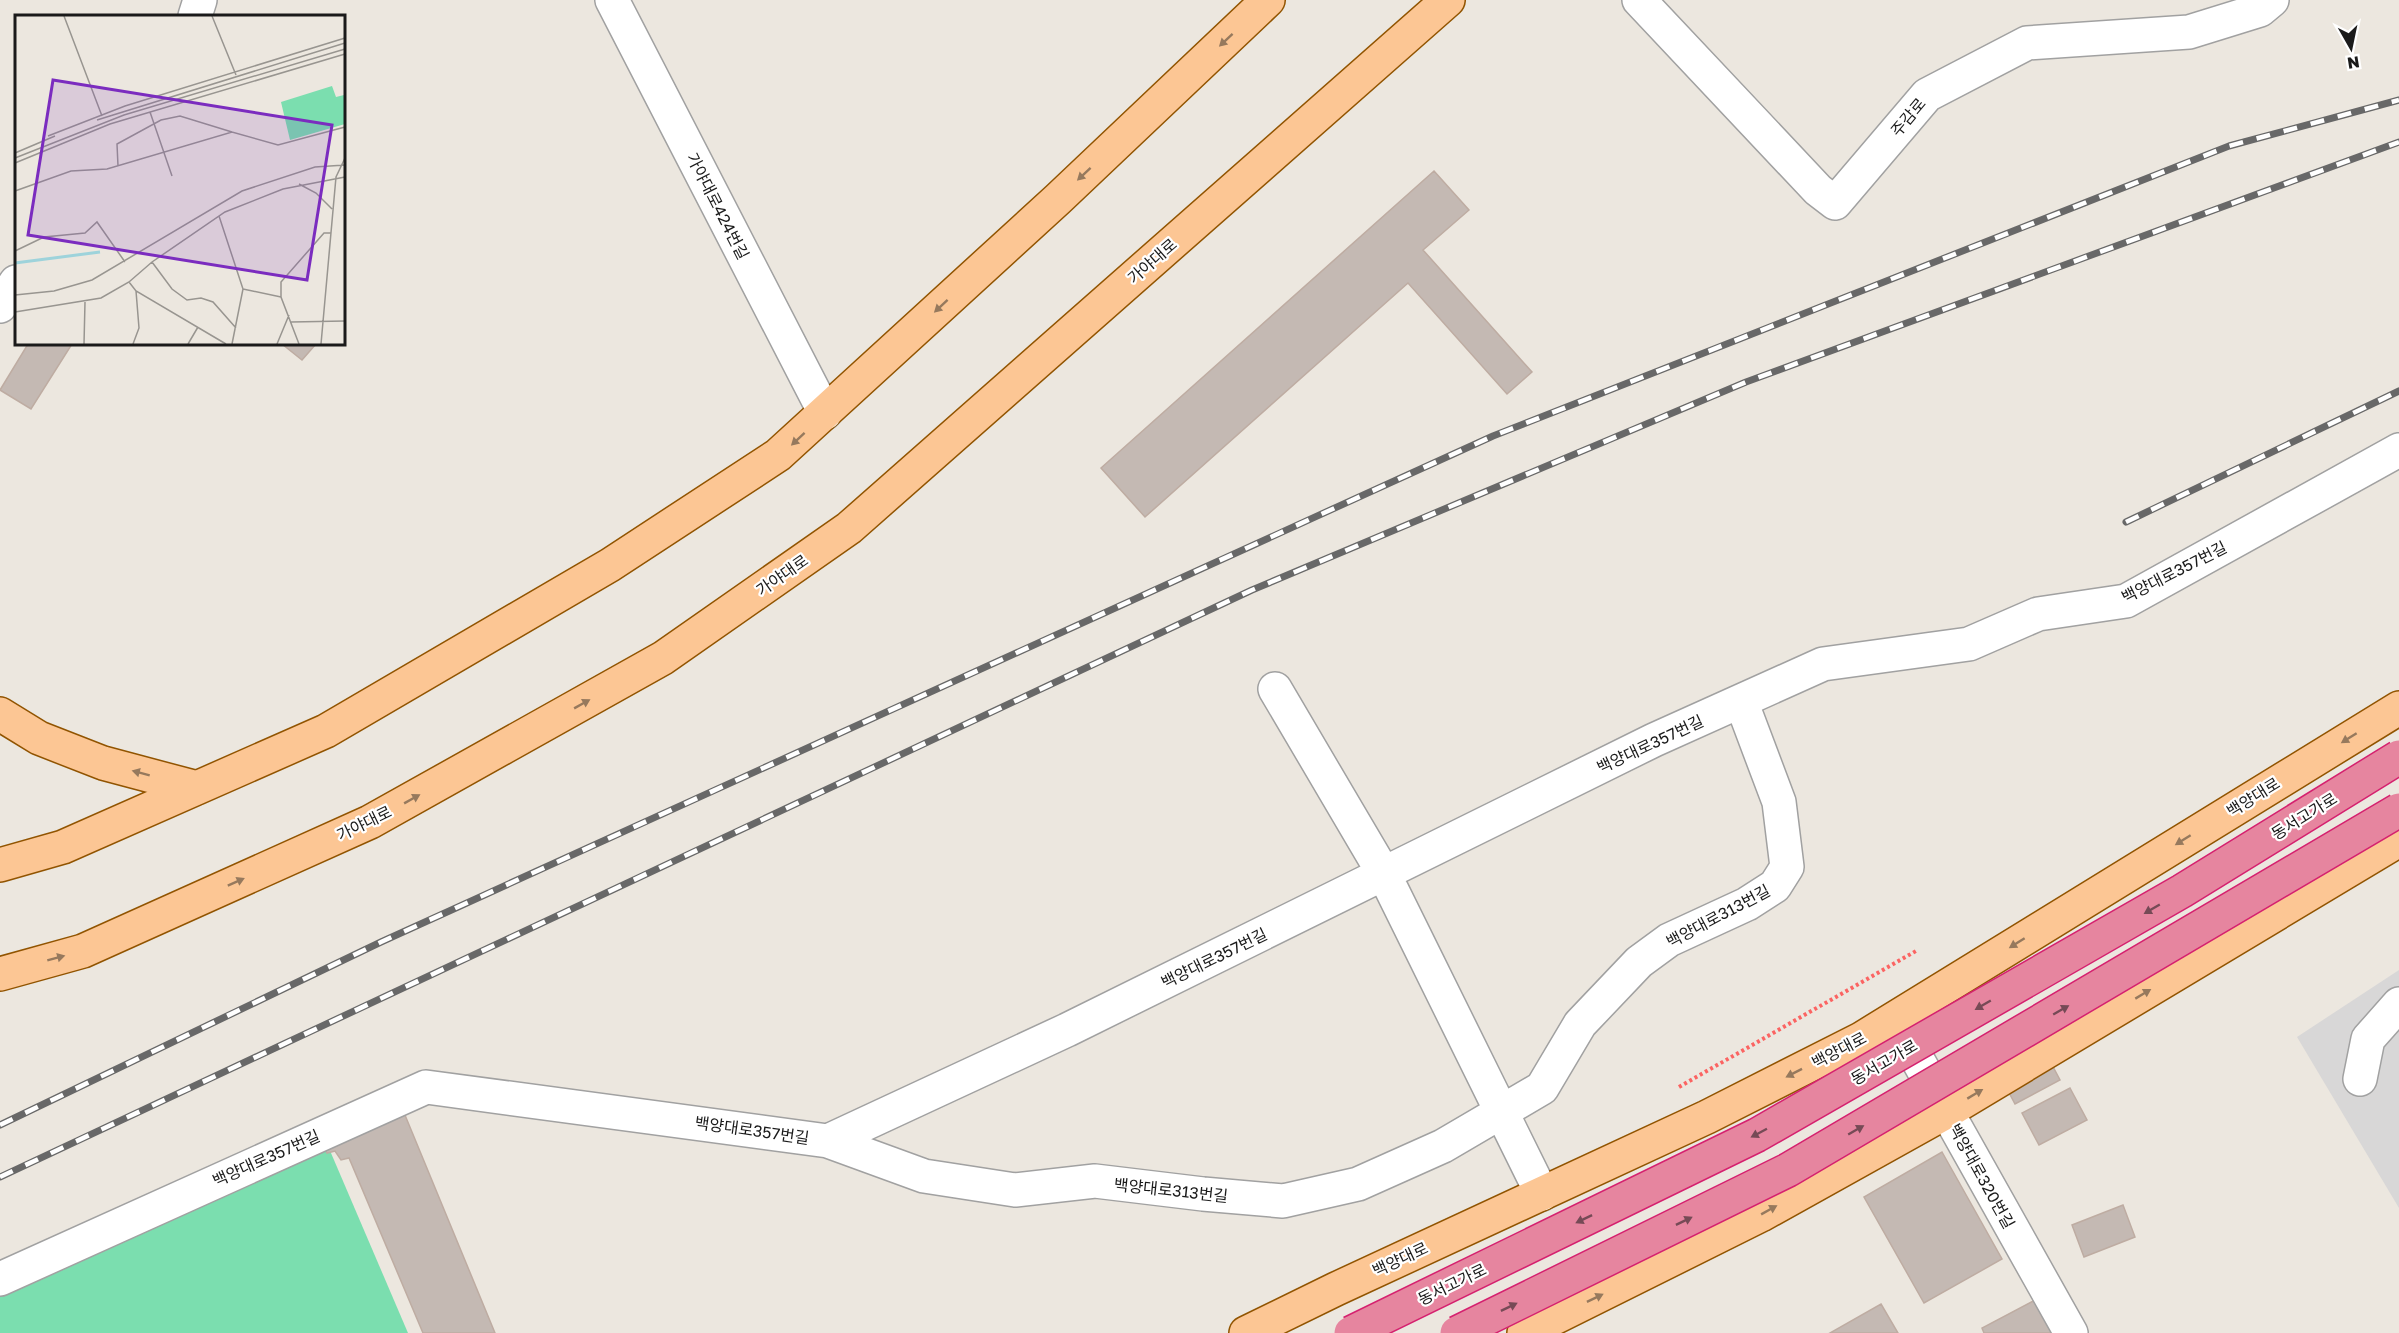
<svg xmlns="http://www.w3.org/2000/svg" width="2399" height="1333" font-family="'Golos Text','Noto Sans KR',sans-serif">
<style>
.residential{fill:#d8d7d7}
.pitch{fill:#7bdeaf}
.building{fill:#c4b9b3;stroke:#beaca2;stroke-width:1.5}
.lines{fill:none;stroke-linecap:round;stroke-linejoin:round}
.minor-casing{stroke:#a1a1a1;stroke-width:36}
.major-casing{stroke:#915400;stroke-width:36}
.path{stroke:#fb6462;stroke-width:4;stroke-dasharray:3 3;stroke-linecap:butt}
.minor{stroke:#fff;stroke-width:33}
.major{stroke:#fcc694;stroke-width:33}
.rail-casing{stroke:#686868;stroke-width:7}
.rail{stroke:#fff;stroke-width:4.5;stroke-dasharray:14;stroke-linecap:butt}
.highway-bridge-casing{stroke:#d5216f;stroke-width:36;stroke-linecap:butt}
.highway-bridge{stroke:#e6859f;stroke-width:33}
.oneway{fill:#96795d}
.oneway2{fill:#764a56}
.labels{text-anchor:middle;stroke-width:4.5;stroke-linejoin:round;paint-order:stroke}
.street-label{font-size:16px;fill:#1a1a1a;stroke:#fff}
.inset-river{fill:none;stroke:#9ed3db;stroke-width:3}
.inset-road{fill:none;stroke:#989590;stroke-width:1.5}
.view{fill:#7b2cbf;fill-opacity:0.15;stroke:#7b2cbf;stroke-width:3}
.inset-edge{fill:none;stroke:#1a1a1a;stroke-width:3}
</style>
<rect width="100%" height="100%" fill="#ece7df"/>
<path class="residential" d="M2399 970V1208L2297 1037Z"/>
<path class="pitch" d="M328 1146 408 1333H0V1292Z"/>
<path class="building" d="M1434 171 1469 210 1423 250 1532 372 1507 394 1408 283 1145 517 1101 468Z
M28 344H72L31 409 0 390Z
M282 344H316L302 360Z
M2050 1061 2060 1080 2015 1104 2005 1085Z
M2070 1088 2087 1120 2039 1145 2022 1113Z
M400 1103 495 1333H423L349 1158 341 1160 335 1151 327 1153 321 1140Z
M1942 1152 2002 1259 1924 1303 1864 1197Z
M2123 1205 2135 1237 2084 1257 2072 1225Z
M2035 1300 2052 1333H1984L1982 1328Z
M1881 1304 1898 1333H1830Z"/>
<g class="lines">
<g class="minor-casing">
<path id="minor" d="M612 0 825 413
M1639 0 1818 190 1835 203 1927 95 2027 43 2189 32 2260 10 2272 0
M195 16 200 0
M0 306 16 282
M1275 689 1384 874 1542 1194
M1897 1023 2071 1333
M2360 1079 2368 1039 2399 1004
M828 1141 924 1176 1015 1190 1095 1181 1203 1194 1283 1201 1358 1184 1443 1146 1542 1088 1580 1024 1639 962 1669 940 1747 904 1775 886 1787 867 1779 802 1741 701
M0 1279 426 1087 828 1141 1067 1030 1654 740 1823 664 1969 644 2038 614 2126 601 2399 450"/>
</g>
<g class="major-casing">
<path id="major" d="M0 714 39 738 103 763 197 788
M0 865 63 847 326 731 610 565 778 455 1058 199 1268 0
M0 974 83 951 370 822 663 658 849 528 1448 0
M1246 1333 1336 1289 1707 1117 1861 1039 2399 708
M1524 1333 1761 1215 1946 1112 2399 840"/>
</g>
<path class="path" d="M1679 1087 1916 951"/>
<use href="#minor" class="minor"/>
<use href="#major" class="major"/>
<g class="rail-casing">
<path id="rail" d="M2126 522 2399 391
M0 1125 381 942 1493 436 2229 146 2399 100
M0 1177 1252 590 1746 382 2399 142"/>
</g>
<use href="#rail" class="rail"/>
<g class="highway-bridge-casing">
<path id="highway-bridge" d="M1351 1333 1757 1135 2182 891 2399 757
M1457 1333 1788 1170 2399 810"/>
</g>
<use href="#highway-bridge" class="highway-bridge"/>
</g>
<defs><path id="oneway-solid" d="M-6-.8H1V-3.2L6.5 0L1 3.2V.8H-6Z" transform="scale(1.5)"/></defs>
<g class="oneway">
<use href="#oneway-solid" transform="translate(1226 40) rotate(137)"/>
<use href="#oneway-solid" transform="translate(1084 174) rotate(137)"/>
<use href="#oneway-solid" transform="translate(941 306) rotate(137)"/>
<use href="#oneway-solid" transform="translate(798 439) rotate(137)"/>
<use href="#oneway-solid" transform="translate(582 704) rotate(-29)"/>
<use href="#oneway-solid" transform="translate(2349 738) rotate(148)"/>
<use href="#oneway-solid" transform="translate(141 773) rotate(-165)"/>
<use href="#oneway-solid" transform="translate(412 799) rotate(-29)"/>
<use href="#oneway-solid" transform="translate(2183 840) rotate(148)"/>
<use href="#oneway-solid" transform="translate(236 882) rotate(-24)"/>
<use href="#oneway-solid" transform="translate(2017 943) rotate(148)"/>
<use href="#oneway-solid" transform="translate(56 958) rotate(-15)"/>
<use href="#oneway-solid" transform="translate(2143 994) rotate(-31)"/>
<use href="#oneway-solid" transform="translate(1794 1073) rotate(153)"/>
<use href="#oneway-solid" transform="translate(1975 1094) rotate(-31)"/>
<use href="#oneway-solid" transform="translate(1769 1210) rotate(-29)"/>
<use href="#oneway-solid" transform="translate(1595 1298) rotate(-26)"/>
</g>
<g class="oneway2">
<use href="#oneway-solid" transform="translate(2152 909) rotate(150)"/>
<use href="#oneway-solid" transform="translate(1983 1005) rotate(150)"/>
<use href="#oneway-solid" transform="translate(2061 1010) rotate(-30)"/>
<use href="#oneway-solid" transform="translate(1856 1130) rotate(-30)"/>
<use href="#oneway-solid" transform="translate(1759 1133) rotate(152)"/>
<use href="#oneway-solid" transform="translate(1584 1219) rotate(154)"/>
<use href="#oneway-solid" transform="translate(1684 1221) rotate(-26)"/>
<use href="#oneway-solid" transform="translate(1509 1307) rotate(-26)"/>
</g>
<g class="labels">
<g class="street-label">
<text transform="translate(1908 117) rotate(-50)" y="6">주감로</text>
<text transform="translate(718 206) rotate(63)" y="6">가야대로424번길</text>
<text transform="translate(1152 261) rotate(-41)" y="6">가야대로</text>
<text transform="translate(2174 572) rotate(-27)" y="6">백양대로357번길</text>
<text transform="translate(782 575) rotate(-35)" y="6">가야대로</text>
<text transform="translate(1650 744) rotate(-25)" y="6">백양대로357번길</text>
<text transform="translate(2253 797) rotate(-32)" y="6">백양대로</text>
<text transform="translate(2304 816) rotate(-32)" y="6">동서고가로</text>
<text transform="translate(364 823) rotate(-26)" y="6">가야대로</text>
<text transform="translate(1718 916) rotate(-28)" y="6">백양대로313번길</text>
<text transform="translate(1214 958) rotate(-26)" y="6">백양대로357번길</text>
<text transform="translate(1839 1050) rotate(-28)" y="6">백양대로</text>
<text transform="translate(1884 1062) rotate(-30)" y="6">동서고가로</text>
<text transform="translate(752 1130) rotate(8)" y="6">백양대로357번길</text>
<text transform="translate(266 1158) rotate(-24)" y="6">백양대로357번길</text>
<text transform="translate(1982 1176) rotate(61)" y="6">백양대로320번길</text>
<text transform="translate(1171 1190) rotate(6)" y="6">백양대로313번길</text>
<text transform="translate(1400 1259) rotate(-25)" y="6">백양대로</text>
<text transform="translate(1452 1284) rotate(-26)" y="6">동서고가로</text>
</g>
</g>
<g transform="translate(15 15)">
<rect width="330" height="330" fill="#ece7df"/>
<path d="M317 71 321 82 329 80 330 109 275 125 266 87Z" fill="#7bdeaf"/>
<path class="inset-river" d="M0 248 85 237"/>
<path class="inset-road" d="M49 1 87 101M197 1 221 60M135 97 157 161M82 105 330 28M33 121 110 91 330 23M0 138 40 121M0 143 109 100 330 34M0 148 95 109 330 39M103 151 102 129 146 105 165 101 217 117M284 169 301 178 317 194M0 176 56 156 92 154 217 117 263 130 330 112M204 201 228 274 217 329M0 236 29 222 70 218 82 207 110 247M137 247 157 274 172 285 186 283 198 287 221 313M114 267 121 276 211 329M228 274 266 282M0 280 39 276 77 265 227 176 300 152 330 150M0 297 86 283 114 267 137 247 210 197 268 174 330 162M276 307 330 306M69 329 70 287M118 329 124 313 121 276M173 329 183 312M262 329 274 300M284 329 266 282V267L309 218H316M306 329 321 162 330 143"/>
<path class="view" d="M38 65 317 110 292 265 13 220Z"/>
<rect width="330" height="330" class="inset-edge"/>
</g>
<g transform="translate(2351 48) rotate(171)" stroke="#ffffff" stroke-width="4.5" paint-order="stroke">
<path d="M0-4.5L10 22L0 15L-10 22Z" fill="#1a1a1a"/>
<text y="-9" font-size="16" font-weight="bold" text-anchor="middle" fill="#1a1a1a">N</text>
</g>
</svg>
